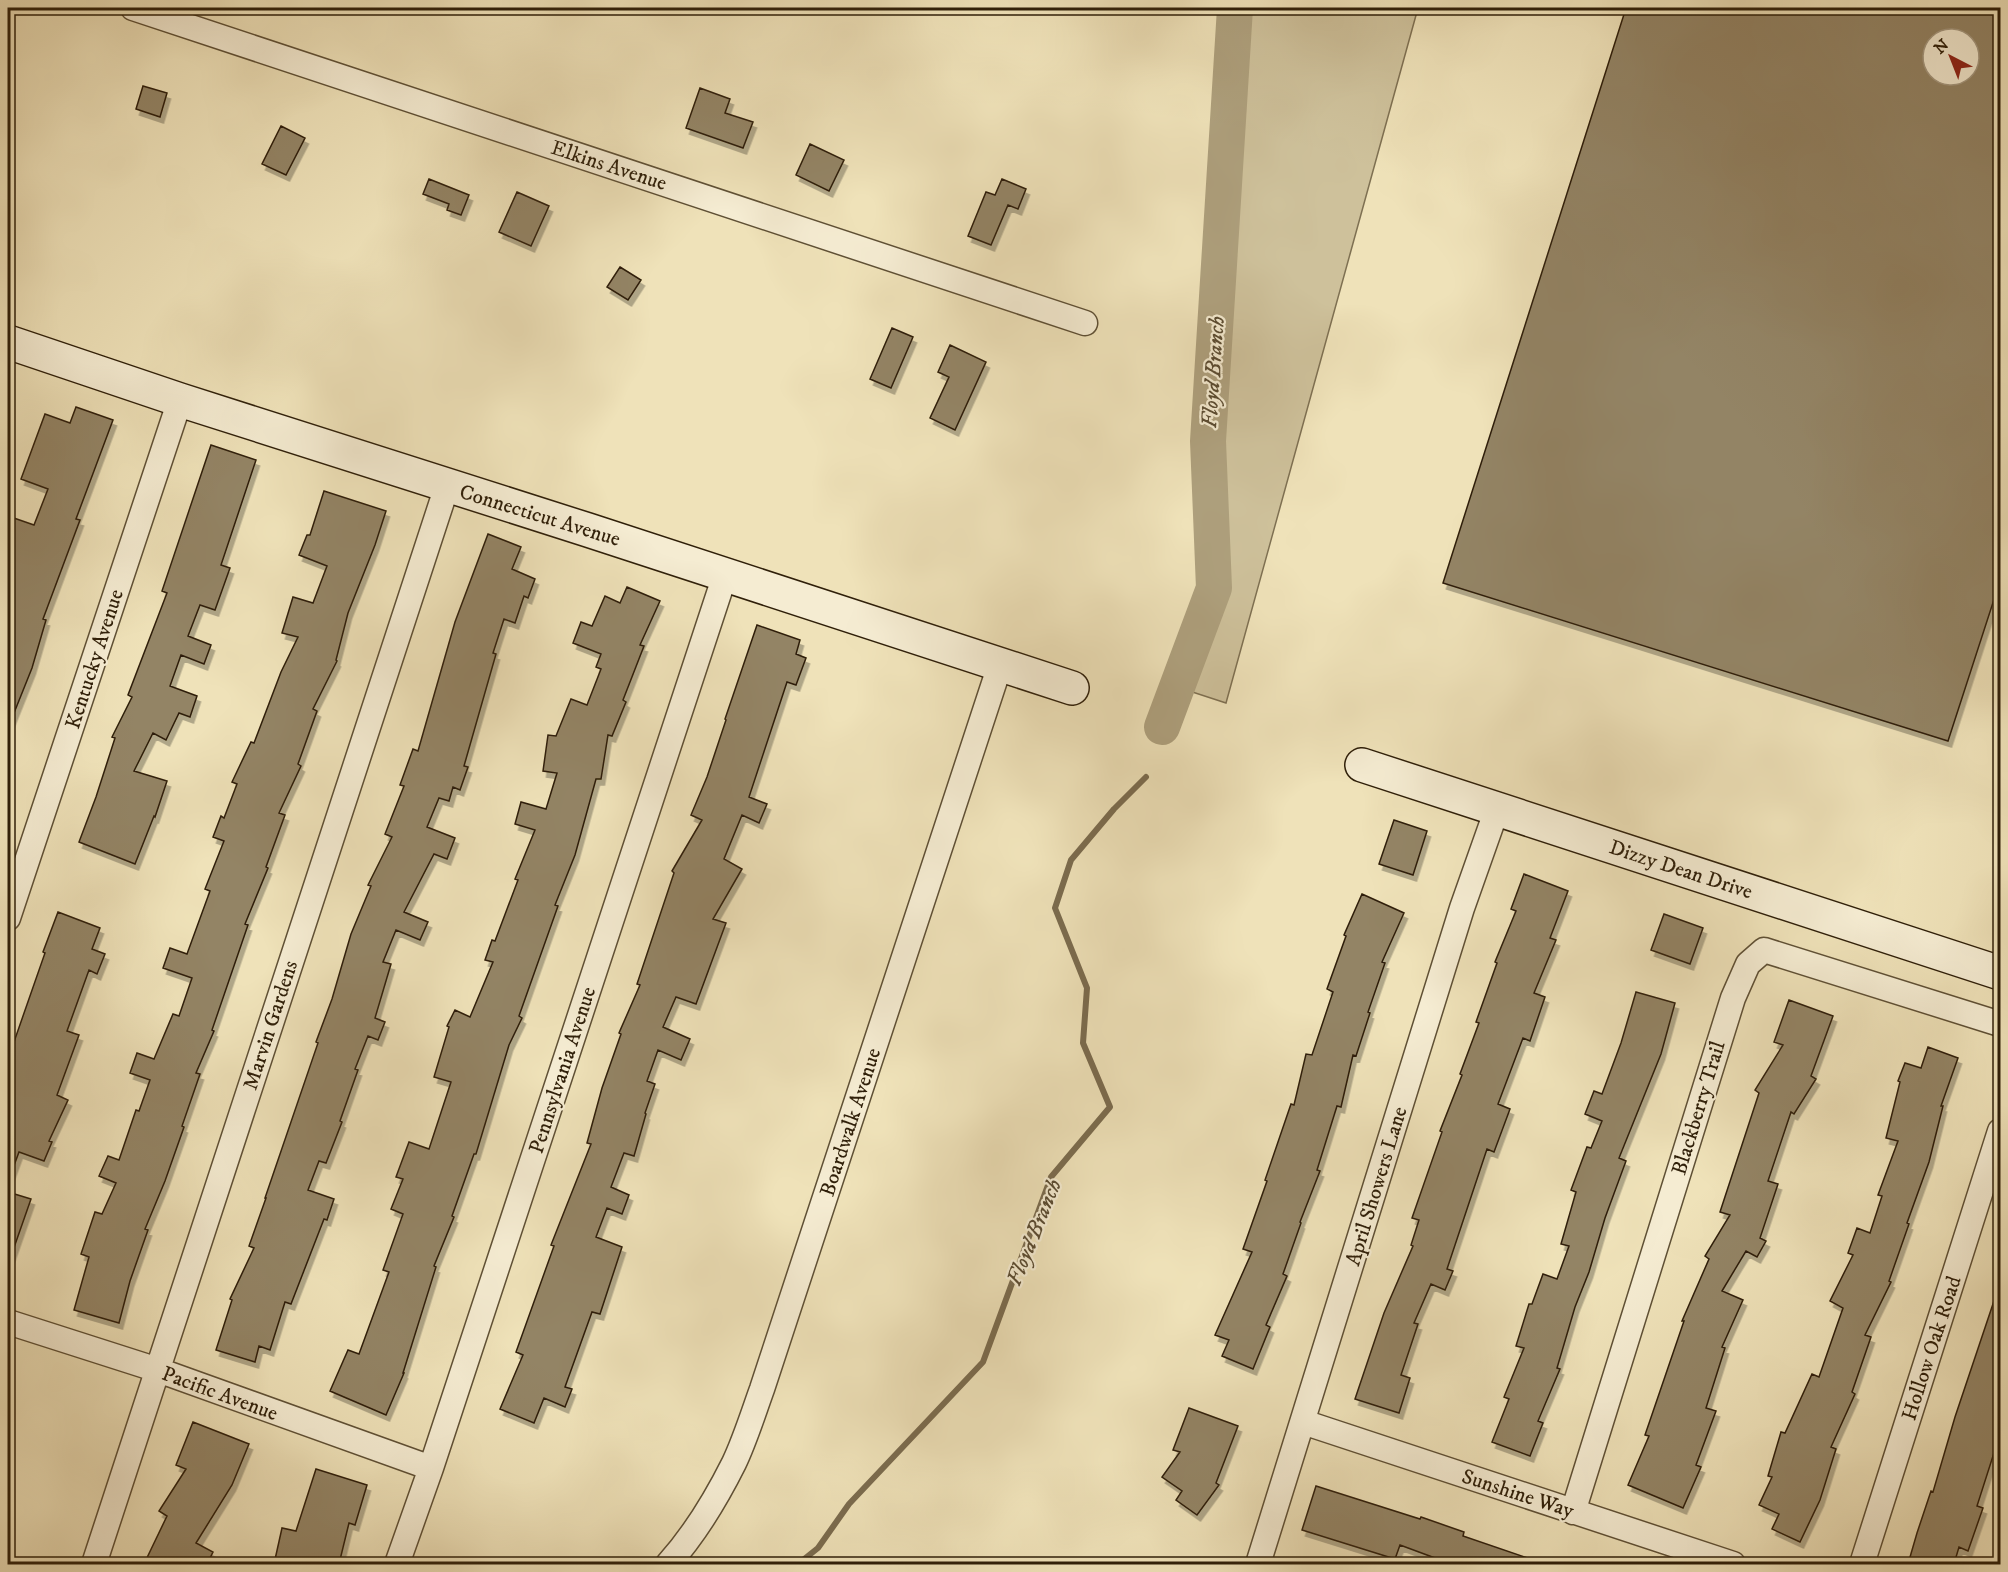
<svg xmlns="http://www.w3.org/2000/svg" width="2008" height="1572" font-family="'IM FELL DW Pica',serif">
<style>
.green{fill:#cec19b;stroke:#7e7052;stroke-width:1.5}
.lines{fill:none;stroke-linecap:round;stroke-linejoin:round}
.stream{stroke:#7b6c4f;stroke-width:6}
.river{stroke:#aea07d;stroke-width:36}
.building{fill:#938465;stroke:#2f1f09;stroke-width:1.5;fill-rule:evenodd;filter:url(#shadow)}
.street-casing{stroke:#5f5035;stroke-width:27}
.secondary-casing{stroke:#2f1f09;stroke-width:36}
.street{stroke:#f5ecd2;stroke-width:24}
.secondary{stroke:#f5ecd2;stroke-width:33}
.labels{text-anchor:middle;stroke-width:4.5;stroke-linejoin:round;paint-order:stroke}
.street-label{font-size:21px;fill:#2f1f09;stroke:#f5ecd2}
.water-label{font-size:22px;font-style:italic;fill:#5b4c32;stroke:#f5ecd2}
</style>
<defs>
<filter id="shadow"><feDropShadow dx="3.5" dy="6" stdDeviation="0" flood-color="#0004"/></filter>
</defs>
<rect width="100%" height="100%" fill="#efe2b9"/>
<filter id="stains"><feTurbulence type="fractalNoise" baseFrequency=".00333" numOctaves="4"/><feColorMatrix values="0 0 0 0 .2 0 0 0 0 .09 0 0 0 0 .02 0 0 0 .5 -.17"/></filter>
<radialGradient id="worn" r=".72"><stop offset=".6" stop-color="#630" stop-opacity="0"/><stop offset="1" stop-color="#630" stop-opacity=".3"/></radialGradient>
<path class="green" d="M1239 8H1418L1226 703 1174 686 1204 567 1206 496 1203 427 1214 328 1229 137 1239 40Z"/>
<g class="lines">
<path class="stream" d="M798 1564 818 1548 849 1504 983 1362 1051 1177 1110 1107 1083 1043 1087 988 1055 908 1071 860 1114 809 1146 777"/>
<path class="river" d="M1162 727 1214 588 1208 441 1235 8"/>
</g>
<path class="building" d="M1626 8H2001V578L1948 741 1443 583ZM1933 39H1969V75H1933Z
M143 86 167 93 160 117 136 109Z
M700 88 730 99 725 113 753 122 743 148 686 128Z
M281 126 305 138 286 175 262 164Z
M810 144 844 160 829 191 796 175Z
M429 179 469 195 461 215 447 210 449 204 423 194Z
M1002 179 1026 189 1018 209 1008 205 991 245 968 236 986 192 995 195Z
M517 192 549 206 531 246 499 232Z
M620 267 641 280 628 300 607 287Z
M892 328 913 337 891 388 870 379Z
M950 345 986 362 955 430 930 418 949 377 938 372Z
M76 407 113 420 76 519 80 520 43 619 46 620 32 668 8 728V527L11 517 34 525 48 489 21 479 45 414 70 423Z
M211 445 256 460 221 565 230 568 215 610 200 605 188 636 211 645 204 664 181 655 170 686 197 696 190 717 179 713 166 740 153 733 134 771 167 781 155 817 154 816 135 864 79 842 96 797 115 738 112 737 132 697 128 695 167 593 162 591Z
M324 491 386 511 375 545 348 613 336 660 337 661 313 709 317 711 298 764 301 766 279 813 285 815 266 867 268 868 245 924 248 925 212 1030 214 1031 196 1073 200 1074 182 1126 184 1127 165 1181 145 1229 148 1230 130 1281 119 1323 74 1310 89 1257 81 1254 95 1212 102 1214 116 1183 99 1176 108 1156 119 1160 136 1110 139 1111 150 1080 130 1073 137 1053 154 1059 173 1014 179 1016 192 978 163 968 170 948 187 954 210 891 205 889 224 841 213 837 221 816 224 818 237 784 232 782 251 742 254 743 281 672 298 637 282 633 293 597 313 603 327 566 299 555 307 535H310Z
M488 534 521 547 512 569 535 579 528 598 524 596 515 623 504 619 493 653 496 654 464 766 468 767 460 790 453 787 449 801 439 798 427 827 455 838 447 859 434 854 404 912 428 922 420 940 396 930 383 962 391 964 375 1018 385 1022 378 1040 368 1036 355 1069 358 1070 340 1121 342 1122 326 1163 319 1161 308 1190 334 1199 327 1220 324 1219 291 1304 285 1302 270 1350 259 1346 255 1362 216 1350 232 1300 230 1299 254 1248 249 1246 266 1198H265L318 1043 316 1042 332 999 351 934 371 886 368 885 392 837 385 834 404 786 400 785 413 749 418 751 455 622Z
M627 587 660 601 640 645 644 646 623 700 626 702 612 736 608 735 601 779H596L575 855 555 905 558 906 519 1016 522 1018 509 1045 476 1154H474L452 1216 454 1217 434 1266 436 1267 403 1373H404L386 1415 330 1391 348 1350 359 1354 389 1272 383 1270 403 1214 391 1209 403 1179 396 1177 409 1142 429 1149 451 1082 434 1077 449 1027 447 1026 455 1010 470 1017 493 962 485 960 492 940 495 941 518 880 515 879 535 830 515 824 521 802 546 809 557 773 543 771 548 735 556 736 571 699 587 705 601 669 596 667 601 654 573 643 581 622 592 626 605 596 620 603Z
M757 625 800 640 796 654 806 658 796 685 787 682 749 797 767 804 759 823 742 815 724 859 742 869 713 919 726 923 696 1004 676 997 663 1027 690 1039 681 1060 658 1050 647 1081 655 1084 645 1113 646 1114 634 1156 624 1153 611 1187 629 1195 622 1214 607 1208 596 1237 622 1247 600 1314 592 1312 565 1387 572 1389 565 1407 544 1398 534 1423 500 1409 523 1355 516 1352 554 1246 551 1245 591 1144 587 1143 602 1088 621 1034 619 1033 640 985 637 984 674 873 672 871 702 820 691 815 707 777 726 720 725 719Z
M1394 820 1427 831 1413 875 1379 864Z
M1524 874 1568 891 1550 938 1556 940 1534 993 1545 997 1530 1041 1523 1038 1498 1104 1510 1109 1494 1152 1487 1149 1447 1269 1453 1271 1445 1290 1431 1284 1414 1323 1418 1324 1401 1375 1410 1378 1399 1413 1355 1399 1384 1313 1413 1246 1411 1245 1419 1220 1412 1218 1442 1132 1440 1131 1462 1075 1460 1074 1479 1023 1476 1022 1497 963 1495 962 1516 911 1511 909Z
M1362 894 1404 913 1382 962 1385 963 1368 1012 1370 1013 1356 1056 1353 1055 1341 1107 1337 1106 1317 1170 1320 1171 1300 1222 1301 1223 1283 1274 1287 1276 1266 1325 1270 1327 1253 1369 1222 1356 1229 1340 1215 1335 1252 1252 1243 1249 1267 1181 1265 1180 1291 1104 1294 1105 1306 1054 1312 1055 1333 992 1327 989 1346 936 1344 935Z
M58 912 100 928 92 949 105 954 97 974 89 970 67 1031 79 1035 57 1095 68 1100 49 1141 52 1142 44 1161 19 1152 9 1179 8 1059 45 953 43 952Z
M1664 914 1703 928 1690 964 1651 950Z
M1636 992 1675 1003 1661 1054 1619 1158 1626 1161 1605 1218 1589 1272 1575 1307 1557 1368 1560 1369 1538 1421 1543 1423 1530 1456 1492 1442 1509 1399 1504 1397 1524 1348 1516 1346 1529 1304H1532L1543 1274 1557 1279 1569 1246 1561 1244 1576 1192 1571 1190 1587 1147 1591 1148 1602 1121 1585 1114 1594 1091 1602 1094 1621 1043Z
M1789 1000 1833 1016 1811 1076 1816 1079 1794 1114 1791 1112 1768 1181 1778 1184 1760 1238 1766 1241 1757 1257 1746 1251 1722 1291 1743 1300 1722 1347 1725 1348 1706 1408 1716 1411 1696 1465 1701 1467 1683 1508 1628 1485 1649 1436 1645 1435 1684 1321H1682L1709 1259 1705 1256 1730 1215 1720 1212 1759 1093 1755 1090 1783 1045 1774 1042Z
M1928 1047 1958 1058 1941 1106H1943L1929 1162 1907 1223 1909 1224 1889 1281 1891 1282 1865 1335 1871 1337 1852 1392 1855 1394 1831 1447 1836 1449 1820 1500 1800 1542 1772 1529 1779 1514 1759 1505 1772 1477 1768 1476 1781 1432 1785 1433 1812 1374 1819 1377 1843 1308 1830 1301 1853 1255 1848 1253 1857 1228 1870 1233 1882 1196 1878 1195 1898 1141 1886 1138 1900 1082 1898 1081 1905 1063 1921 1068Z
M8 1192 31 1199 10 1259 8 1258Z
M1998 1289 2001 1290V1431L1977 1506 1983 1508 1968 1551 1959 1547 1954 1564H1908L1917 1533 1931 1491 1933 1492 1955 1417Z
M1189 1408 1238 1426 1216 1483 1219 1485 1197 1515 1176 1500 1182 1491 1162 1477 1180 1452 1173 1450Z
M193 1422 249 1444 232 1485 196 1543 213 1552 207 1564H144L167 1516 159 1511 186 1469 176 1465Z
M316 1469 367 1485 355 1525 349 1523 339 1564H274L282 1528 296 1531Z
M1316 1486 1420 1519 1421 1517 1464 1532 1463 1536 1539 1562 1538 1564H1432L1435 1558 1400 1545 1395 1559 1302 1530Z"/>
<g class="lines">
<g class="street-casing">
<path id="street" d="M133 8 1085 323
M8 918 180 400
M8 1322 158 1370 431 1468
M1303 1422 1733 1564
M1573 1512 1733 998 1748 964 1764 950 2000 1024
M94 1564 447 486
M397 1564 431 1468 725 575
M668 1564C695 1534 716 1499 734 1463 745 1440 753 1414 762 1389L1000 665
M1258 1564 1462 908 1497 809
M1862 1564 2000 1131"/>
</g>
<g class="secondary-casing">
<path id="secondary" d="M8 342 180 400 588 530 1072 688
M1362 765 2000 973"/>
</g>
<use href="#street" class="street"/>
<use href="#secondary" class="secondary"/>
</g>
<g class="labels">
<g class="street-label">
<text transform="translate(609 165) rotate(18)" y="7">Elkins Avenue</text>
<text transform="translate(540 515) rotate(17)" y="7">Connecticut Avenue</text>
<text transform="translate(94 659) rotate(-72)" y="7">Kentucky Avenue</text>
<text transform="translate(1681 869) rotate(18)" y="7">Dizzy Dean Drive</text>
<text transform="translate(270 1025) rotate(-72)" y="7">Marvin Gardens</text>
<text transform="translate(562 1070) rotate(-72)" y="7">Pennsylvania Avenue</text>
<text transform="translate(1698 1108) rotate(-73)" y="7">Blackberry Trail</text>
<text transform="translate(850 1122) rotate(-72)" y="7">Boardwalk Avenue</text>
<text transform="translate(1376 1186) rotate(-73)" y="7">April Showers Lane</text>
<text transform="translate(1931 1348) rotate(-72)" y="7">Hollow Oak Road</text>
<text transform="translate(220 1393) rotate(20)" y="7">Pacific Avenue</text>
<text transform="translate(1518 1493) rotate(18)" y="7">Sunshine Way</text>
</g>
<g class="water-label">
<text transform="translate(1212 372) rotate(-86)" y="8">Floyd Branch</text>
<text transform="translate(1033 1232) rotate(-68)" y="8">Floyd Branch</text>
</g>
</g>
<rect width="2008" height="1572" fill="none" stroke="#efe2b9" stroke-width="30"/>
<rect x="9" y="9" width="1990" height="1554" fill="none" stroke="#2f1f09" stroke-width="3"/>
<rect x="15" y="15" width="1978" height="1542" fill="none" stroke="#2f1f09" stroke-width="1.5"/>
<g transform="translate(1951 57) rotate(318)"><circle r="28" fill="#f5ecd2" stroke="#a69a82" stroke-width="1.5"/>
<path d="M0-4.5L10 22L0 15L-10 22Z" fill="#8f2418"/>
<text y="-9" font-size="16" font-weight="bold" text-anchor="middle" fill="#2f1f09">N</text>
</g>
<rect width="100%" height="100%" filter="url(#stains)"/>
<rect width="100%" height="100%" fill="url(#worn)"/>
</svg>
